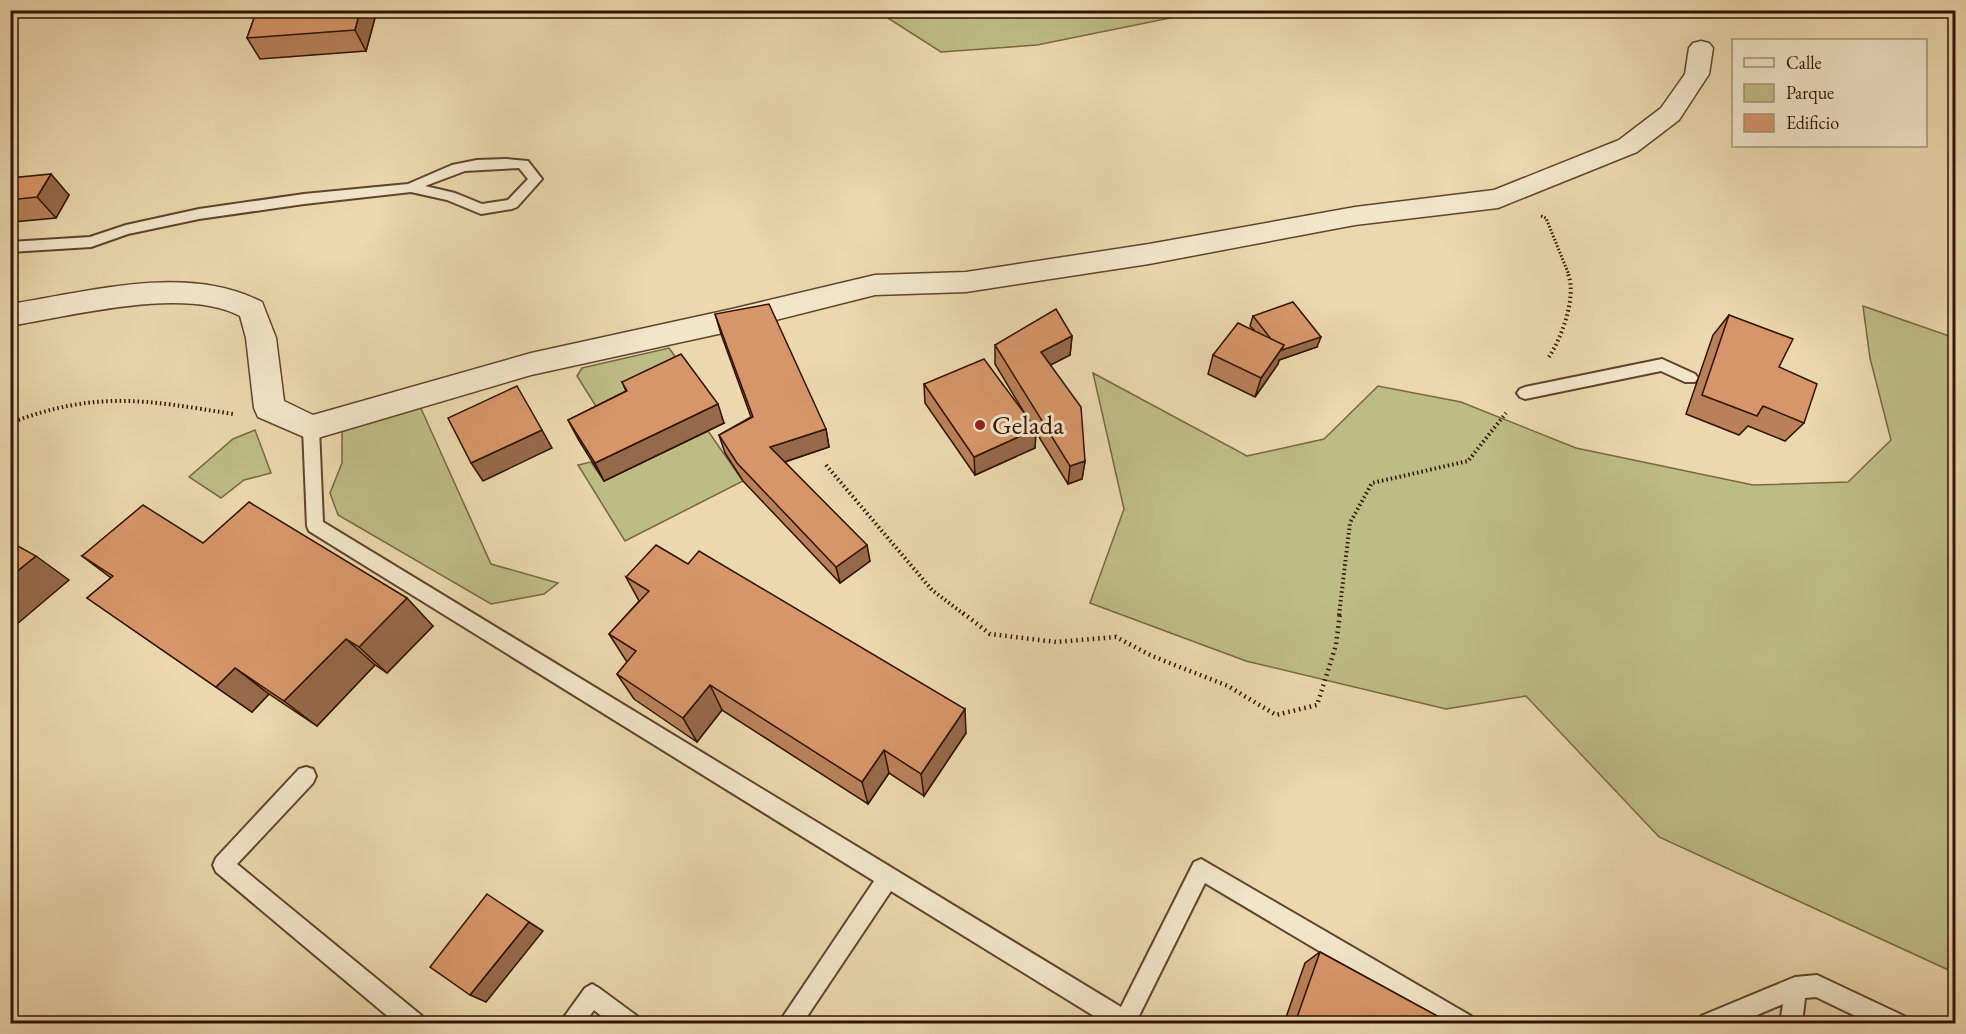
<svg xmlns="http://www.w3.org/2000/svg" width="1966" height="1034" font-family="'EB Garamond',serif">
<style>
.green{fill:#bebc85;stroke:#786742;stroke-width:1.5}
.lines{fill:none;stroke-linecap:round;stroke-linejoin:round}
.lane-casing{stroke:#60442c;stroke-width:4}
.street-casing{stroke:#60442c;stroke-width:3}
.path-far2{stroke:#311200;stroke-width:3;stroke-dasharray:1.5 2;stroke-linecap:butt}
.path-far1{stroke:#311200;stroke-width:4;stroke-dasharray:1.5 3;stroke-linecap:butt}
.path{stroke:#311200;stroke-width:4.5;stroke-dasharray:1.5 4;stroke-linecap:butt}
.lane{fill:#f2e6ca;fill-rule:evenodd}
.street{fill:#f2e6ca;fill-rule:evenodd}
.wall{fill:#b8815a;stroke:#311200;stroke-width:1.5}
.shaded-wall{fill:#96694a;stroke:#311200;stroke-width:1.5}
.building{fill:#d69669;stroke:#311200;stroke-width:1.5}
.poi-dot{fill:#8f2418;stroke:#f2e6ca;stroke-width:2}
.labels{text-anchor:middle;stroke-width:6;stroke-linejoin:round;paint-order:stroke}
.poi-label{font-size:27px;fill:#311200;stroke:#f2e6ca;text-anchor:start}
</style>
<rect width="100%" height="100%" fill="#ebd8ae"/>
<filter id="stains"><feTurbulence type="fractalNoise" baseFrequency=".00333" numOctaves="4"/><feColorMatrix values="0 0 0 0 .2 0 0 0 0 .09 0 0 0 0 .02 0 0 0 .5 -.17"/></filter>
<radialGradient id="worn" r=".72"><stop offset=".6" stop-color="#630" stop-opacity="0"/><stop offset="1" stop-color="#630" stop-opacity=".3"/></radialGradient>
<path class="green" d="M922 10H1205V11L1037 45 941 52 883 15Z
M1863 306 1955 338V973L1659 837 1526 696 1446 709 1246 661 1090 603 1124 509 1093 373 1247 456 1324 439 1378 386 1461 402 1576 448 1753 485 1848 482 1891 440 1870 358Z
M669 348 687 373 607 424 577 376 582 368Z
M419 404 491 564 558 583 544 594 491 604 338 515 330 493 342 463V429Z
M255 430 271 473 244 480 221 498 189 477 233 439Z
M708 431 743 481 625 541 578 465 591 462 604 481Z"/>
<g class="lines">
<g class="lane-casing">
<path id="lane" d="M506 159 528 161 542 179 517 207 512 209 481 214 447 200 411 192 304 204 199 219 128 234 91 247 10 252V242L90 237 126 225 199 209 304 194 408 184 452 165 477 160ZM519 168 528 179 508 200 482 204 455 193 425 186 465 171Z
M1662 359 1695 374 1698 378 1695 382H1685L1661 371 1525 399 1520 397 1517 393 1520 389 1525 387Z
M311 422 317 424 319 428 323 522 1121 1007 1194 862 1201 859 1471 1016 1474 1024H1442L1205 883 1137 1020 1139 1024H1107L891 891 802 1024H778L874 881 309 531 307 526 303 428 305 424Z
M306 767 313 769 316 776 313 783 237 864 422 1016 425 1024H397L216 872 213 865 216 858 299 769Z
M1817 975 1904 1016 1907 1024H1872L1816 997 1805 998 1802 1024H1780L1783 1004 1736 1024H1698L1701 1016 1795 977Z
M592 984 599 988 637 1016 640 1024H611L594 1010 584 1024H559L585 988Z"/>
</g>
<g class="street-casing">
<path id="street" d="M1701 41 1709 43 1713 48 1709 74 1679 120 1637 152 1498 208 1355 225 1149 264 966 292 875 295 732 331 531 375 311 440 258 417 254 408 246 338 240 316C184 286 71 316 10 326V304C91 292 186 263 262 302L276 338 284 401 313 415 531 353 732 309 875 275 966 272 1149 244 1355 207 1494 190 1619 140 1661 108 1685 74 1689 48 1693 43Z"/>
</g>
<path class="path-far2" d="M1541 216 1546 218 1569 275"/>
<path class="path-far1" d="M1549 357C1562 337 1577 296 1568 274
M10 423C97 390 145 400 233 414
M826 465 932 590 965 615
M1339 615 1350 523 1372 483 1468 461 1506 413"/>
<path class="path" d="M963 613 990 634 1056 642 1116 637 1152 656 1228 686 1276 715 1317 705 1336 645 1340 613"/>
<use href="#lane" class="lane"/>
<use href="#street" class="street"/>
</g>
<path class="wall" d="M257 10H374L376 14 366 51 260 59 247 38Z
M10 178 69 195 56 218 13 222 11 226Z
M715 314 826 429 829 447 785 462 870 561 840 583 743 481 725 453 719 435 751 417 721 334Z
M1729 315 1779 367 1804 423 1785 441 1748 426 1739 435 1686 414 1713 335Z
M1253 316 1317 347 1279 360 1278 364 1255 397 1208 374 1213 355 1254 330 1250 326Z
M1072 336 1070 355 1050 365 1085 461 1082 479 1068 484 1036 432 1035 448 975 475 925 403 924 384 1025 414 995 364V345Z
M622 382 724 423 604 481 578 439 568 420 626 391Z
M203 543 433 626 387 673 375 665 317 726 269 694 252 712 87 598 111 578 82 556Z
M626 577 966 733 924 796 889 773 868 804 722 710 697 742 634 699 617 674 627 662 609 634 639 601Z
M1320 952 1450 1023H1284L1305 963Z"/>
<path class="shaded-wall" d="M360 10H374L376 14 366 51 355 30Z
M51 174 69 195 56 218 37 197Z
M1072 336 1070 355 1039 371 1041 352Z
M1321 337 1317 347 1279 360 1278 364 1255 397 1261 378 1284 345Z
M718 404 724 423 604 481 595 463Z
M826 429 829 447 775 465 770 447Z
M1036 429 1035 448 975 475 974 457Z
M542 430 552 448 483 481 471 463Z
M1085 461 1082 479 1068 484 1070 466Z
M867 545 870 561 840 583 836 567Z
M36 556 69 580 10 630V577Z
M407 598 433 626 387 673 359 647Z
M346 639 375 665 317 726 284 701Z
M235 668 269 694 252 712 216 687Z
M710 685 722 710 697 742 683 718Z
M965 709 966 733 924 796 921 774Z
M884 750 889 773 868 804 862 782Z
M529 922 543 931 486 1002 470 995Z"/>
<path class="building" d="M257 10H360L355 30 247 38Z
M51 174 37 197 10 200V178Z
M1293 302 1321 337 1282 350 1284 345 1271 339 1253 316Z
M769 304 826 429 770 447 867 545 836 567 737 463 719 435 753 417 715 314Z
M1056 309 1072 336 1041 352 1081 407 1085 461 1070 466 995 345Z
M1729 315 1793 339 1779 367 1817 384 1804 423 1763 406 1757 416 1702 395Z
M1238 323 1284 345 1261 378 1213 355Z
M681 354 718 404 595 463 568 420 627 391 622 382Z
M984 359 1036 429 974 457 924 384Z
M517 386 542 430 471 463 448 418Z
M249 502 407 598 359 647 346 639 284 701 235 668 216 687 87 598 113 576 82 556 143 505 203 543Z
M16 545 36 556 10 577V549Z
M656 545 688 564 699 551 965 709 921 774 884 750 862 782 710 685 683 718 617 674 636 651 609 634 649 591 626 577Z
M487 894 529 922 470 995 430 967Z
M1320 952 1450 1023H1295Z"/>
<circle class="poi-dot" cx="980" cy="425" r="6"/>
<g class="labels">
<g class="poi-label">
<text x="992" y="434">Gelada</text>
</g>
</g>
<rect width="1966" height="1034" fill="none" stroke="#ebd8ae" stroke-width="36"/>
<rect x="12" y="12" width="1942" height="1010" fill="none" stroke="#311200" stroke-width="3"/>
<rect x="18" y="18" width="1930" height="998" fill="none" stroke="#311200" stroke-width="1.5"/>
<rect x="1732" y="39" width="195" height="108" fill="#f2e6ca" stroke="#a59179" stroke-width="1.5"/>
<rect x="1744" y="58" width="30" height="9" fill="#f2e6ca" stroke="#a59179" stroke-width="1.5"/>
<text x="1786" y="69" font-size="18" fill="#311200">Calle</text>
<rect x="1744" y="84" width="30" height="18" fill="#bebc85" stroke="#a59179" stroke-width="1.5"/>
<text x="1786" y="99" font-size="18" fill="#311200">Parque</text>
<rect x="1744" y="114" width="30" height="18" fill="#d69669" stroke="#a59179" stroke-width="1.5"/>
<text x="1786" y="129" font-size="18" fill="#311200">Edificio</text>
<rect width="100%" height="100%" filter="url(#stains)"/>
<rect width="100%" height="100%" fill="url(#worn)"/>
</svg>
